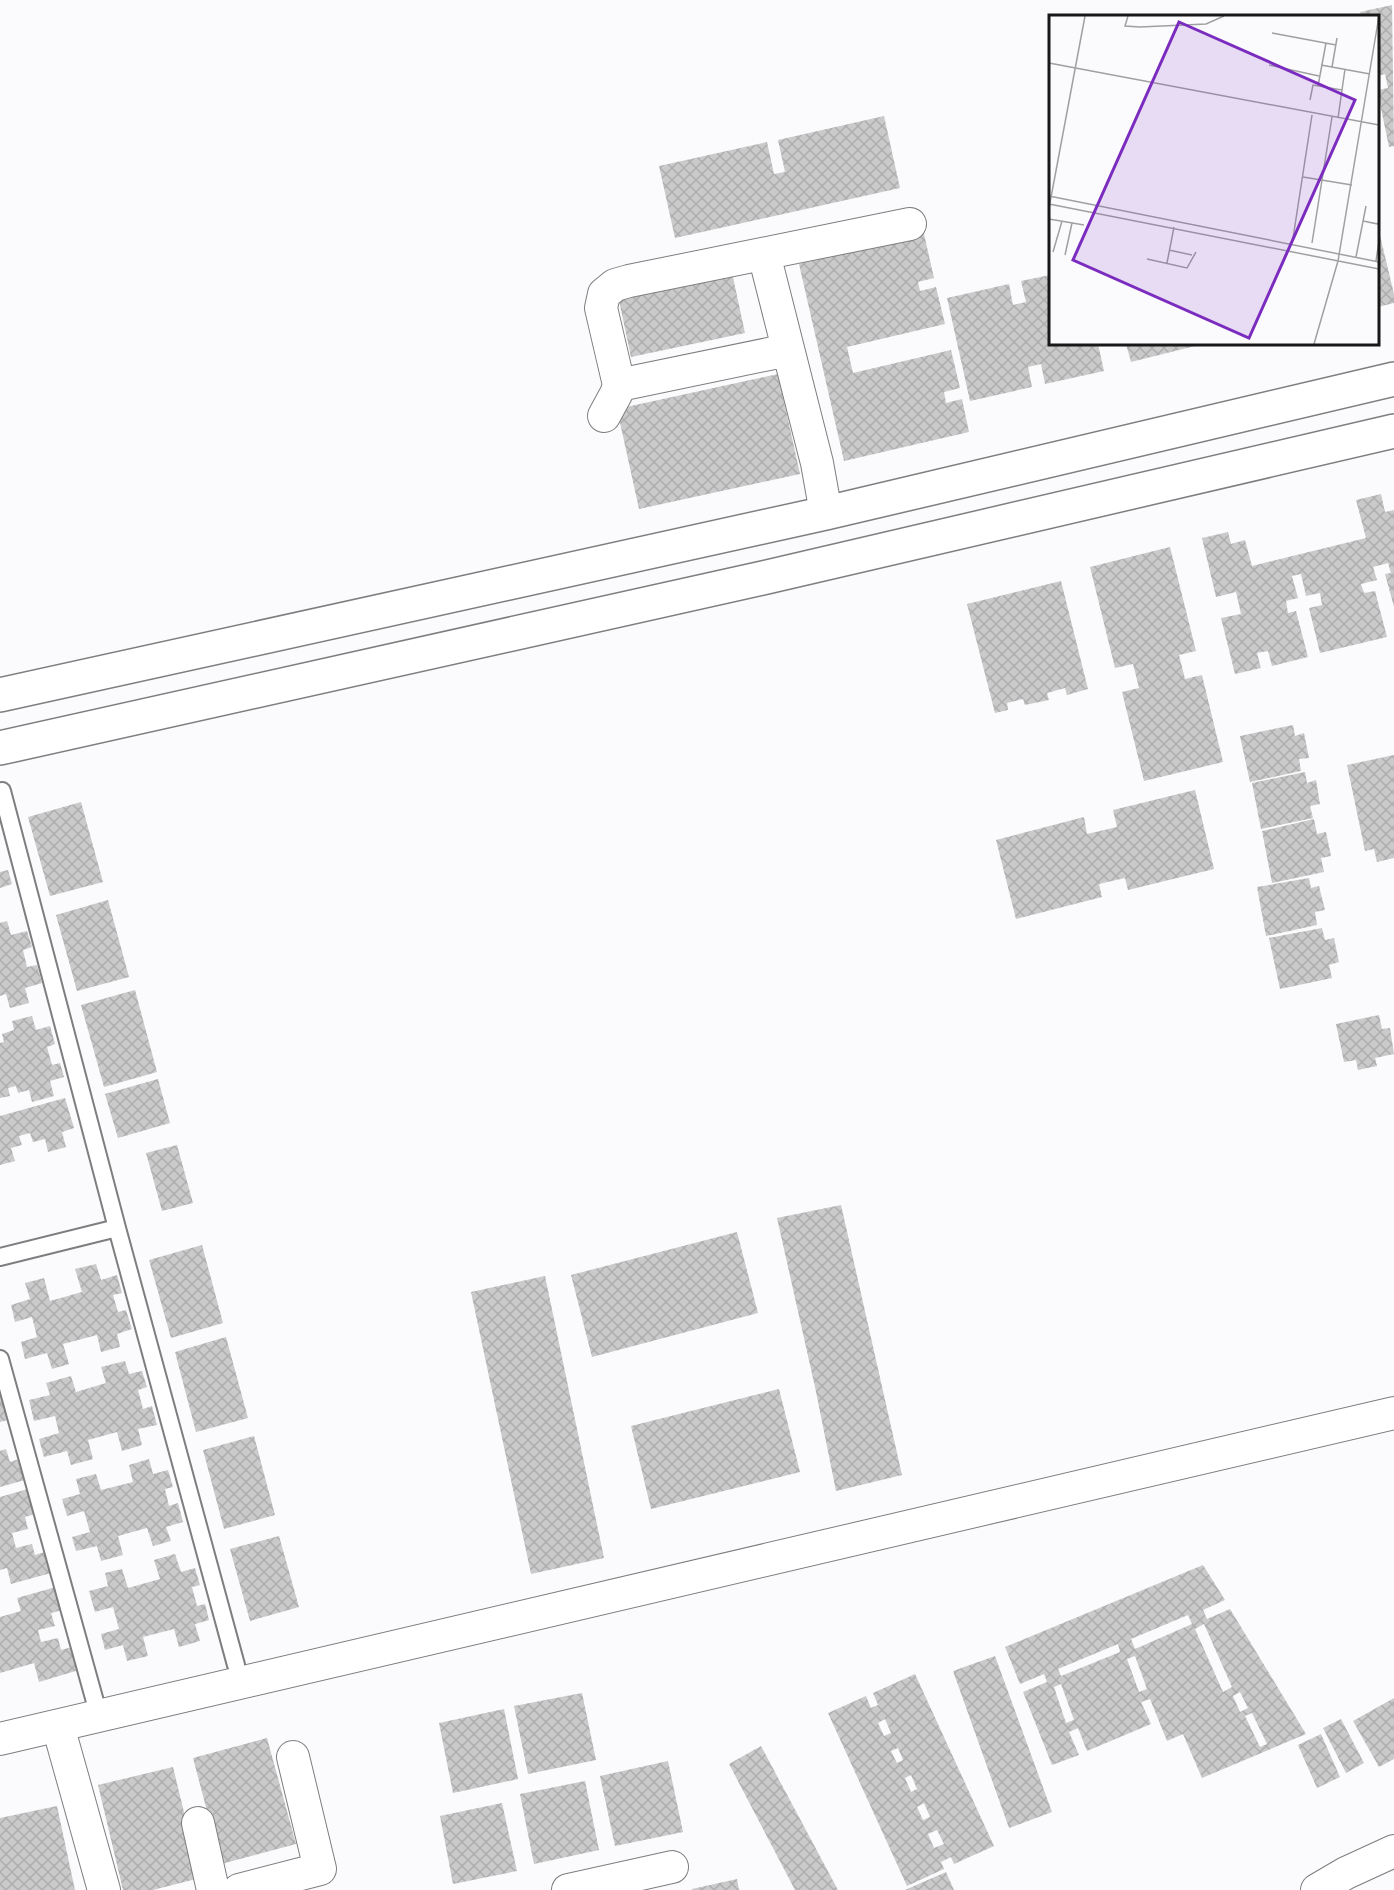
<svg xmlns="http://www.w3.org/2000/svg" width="1394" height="1890" font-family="Inter,sans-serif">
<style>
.building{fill:url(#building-cross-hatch);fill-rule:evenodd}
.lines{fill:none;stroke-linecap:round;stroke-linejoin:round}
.lane-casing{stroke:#7e7e80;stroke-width:20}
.street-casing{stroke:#7e7e80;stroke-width:34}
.secondary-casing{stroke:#7e7e80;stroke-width:36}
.lane{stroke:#fff;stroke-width:16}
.street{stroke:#fff;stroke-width:32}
.secondary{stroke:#fff;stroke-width:33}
.inset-road{fill:none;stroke:#a0a0a2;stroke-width:1.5}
.view{fill:#7b2cbf;fill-opacity:0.15;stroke:#7b2cbf;stroke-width:3}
.inset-edge{fill:none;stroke:#181819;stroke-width:3}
</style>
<defs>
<pattern id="building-cross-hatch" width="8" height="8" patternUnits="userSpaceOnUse" patternTransform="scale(1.5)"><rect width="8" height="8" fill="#cbcacb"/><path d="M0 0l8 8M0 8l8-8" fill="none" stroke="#aeadae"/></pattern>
</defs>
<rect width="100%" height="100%" fill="#fbfbfd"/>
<path class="building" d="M1392 5 1394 146 1389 147 1378 94V90L1388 88 1385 74 1378 76V16H1361L1360 12Z
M884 116 900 188 675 238 659 166 767 142 774 174 785 172 778 140Z
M1378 227 1394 294V303L1378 307Z
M924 234 934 278 918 282 920 291 936 287 945 324 847 347 853 373 951 350 960 388 944 392 946 403 962 399 969 432 844 461 799 264Z
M731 268 745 333 631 357 617 291Z
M1050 275V344H1098L1104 371 1045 384 1041 364 1028 367 1032 387 970 401 947 298 1009 284 1013 305 1026 302 1021 281Z
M1126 344H1203L1131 362Z
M778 374 800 474 639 509 617 409Z
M1381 494 1385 512 1394 510V607L1385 574 1391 573 1388 563 1373 567 1377 580 1361 584 1364 593 1375 591 1387 637 1320 653 1309 608 1322 605 1320 593 1306 596 1301 574 1292 576 1298 598 1286 601 1288 613 1296 611 1308 657 1272 666 1268 651 1257 653 1261 668 1235 674 1221 618 1241 614 1236 592 1216 597 1202 538 1228 532 1231 544 1245 540 1252 566 1366 538 1356 500Z
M1170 547 1196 651 1179 655 1185 679 1202 675 1223 762 1144 781 1122 692 1139 688 1133 664 1115 668 1090 567Z
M1061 581 1088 689 1067 695 1065 688 1047 693 1049 700 1025 705 1023 699 1007 703 1008 710 995 713 967 604Z
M1293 725 1295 736 1304 733 1309 758 1299 759 1301 771 1250 782 1240 736Z
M1394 755V858L1377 862 1374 849 1365 851 1347 765Z
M1305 772 1307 783 1316 780 1320 804 1310 806 1313 818 1261 829 1252 783Z
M1195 790 1214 869 1128 890 1125 878 1099 884 1102 897 1016 919 996 840 1084 817 1087 834 1117 827 1113 810Z
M81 802 103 882 50 896 28 817Z
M1314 819 1317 834 1326 832 1331 856 1321 858 1324 872 1272 883 1262 831Z
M8 870 12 884 0 888V872Z
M1309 878 1311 888 1319 886 1325 910 1315 912 1317 925 1266 936 1257 887Z
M108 900 129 977 77 991 56 915Z
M7 921 11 935 27 931 32 947 23 950 27 967 37 965 42 983 25 988 29 1003 10 1008 6 994 0 996V923Z
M1322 928 1325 940 1334 938 1339 962 1329 965 1332 978 1280 989 1269 938Z
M135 990 157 1072 104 1087 81 1005Z
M1379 1015 1382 1029 1390 1028 1394 1054 1375 1058 1377 1066 1358 1070 1356 1060 1344 1062 1336 1024Z
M32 1016 36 1030 50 1026 55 1044 47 1047 52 1065 60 1063 64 1077 50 1081 54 1096 32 1102 29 1090 18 1093 16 1086 8 1088 10 1096 0 1098V1043L4 1042 2 1034 14 1030 12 1021Z
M158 1079 170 1123 118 1138 105 1094Z
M65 1098 74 1128 62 1132 66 1147 48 1152 45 1139 33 1142 30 1133 19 1136 22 1145 11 1148 15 1161 0 1165V1116Z
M177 1145 193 1203 162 1211 146 1153Z
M841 1205 902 1475 836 1491 815 1387 777 1218Z
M737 1232 758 1313 592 1357 571 1275Z
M202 1245 223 1323 171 1338 149 1260Z
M96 1264 101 1280 117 1275 122 1293 113 1295 118 1312 126 1310 132 1329 117 1334 120 1347 101 1352 97 1335 63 1344 69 1364 52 1369 47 1353 25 1359 21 1342 37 1337 32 1317 15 1322 11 1305 30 1299 25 1283 44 1278 50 1301 82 1292 75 1269Z
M545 1276 604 1558 531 1574 471 1292Z
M226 1337 248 1418 196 1432 175 1352Z
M125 1361 129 1374 142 1371 147 1387 138 1390 143 1409 152 1406 157 1425 138 1429 142 1445 122 1451 117 1432 88 1440 93 1459 71 1465 67 1451 44 1457 39 1439 59 1433 55 1416 34 1421 29 1400 50 1395 46 1383 71 1376 76 1392 106 1383 101 1367Z
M779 1389 800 1472 651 1509 631 1426Z
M1 1392 8 1420 0 1422V1393Z
M254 1436 275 1515 224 1529 203 1450Z
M6 1449 10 1462 19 1459 25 1480 0 1487V1451Z
M149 1459 153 1474 168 1470 173 1487 165 1489 169 1506 178 1503 183 1522 166 1527 171 1541 153 1546 147 1528 118 1536 123 1555 101 1561 97 1546 76 1551 72 1537 90 1532 84 1511 67 1516 62 1499 80 1494 76 1479 96 1474 101 1490 133 1482 129 1465Z
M28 1489 35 1514 25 1517 28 1529 12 1533 16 1548 32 1544 35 1555 45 1552 51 1573 11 1584 7 1568 0 1570V1497Z
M279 1536 299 1607 250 1621 230 1549Z
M175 1554 181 1572 195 1568 200 1585 192 1587 197 1606 205 1604 209 1620 195 1624 200 1641 179 1647 174 1629 143 1637 148 1656 127 1661 123 1645 105 1650 101 1634 119 1629 113 1607 95 1612 89 1591 108 1586 105 1573 122 1569 128 1588 160 1579 154 1560Z
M1203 1565 1225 1600 1203 1610 1207 1619 1230 1609 1306 1734 1202 1778 1183 1734 1167 1741 1150 1699 1141 1702 1151 1724 1087 1751 1078 1728 1069 1732 1079 1755 1052 1765 1023 1692 1047 1682 1044 1674 1020 1684 1005 1647ZM1188 1615 1192 1624 1135 1649 1131 1639ZM1204 1624 1232 1687 1223 1692 1195 1629ZM1118 1644 1120 1652 1061 1676 1058 1669ZM1135 1656 1147 1689 1139 1692 1127 1659ZM1061 1684 1074 1720 1066 1723 1054 1687ZM1240 1692 1248 1708 1240 1712 1233 1696ZM1252 1713 1267 1744 1260 1747 1245 1716Z
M56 1587 62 1610 51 1613 55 1626 38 1630 41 1642 58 1638 61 1650 72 1647 79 1670 39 1682 34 1663 0 1673V1617L21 1611 17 1598Z
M995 1656 1052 1812 1009 1828 953 1671Z
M915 1674 994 1846 954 1864 951 1857 941 1862 944 1869 907 1886 828 1713 866 1696 871 1708 878 1705 873 1693ZM885 1719 891 1733 884 1736 878 1723ZM898 1748 903 1760 897 1763 891 1751ZM911 1775 917 1789 911 1792 905 1778ZM924 1803 930 1817 923 1820 917 1807ZM937 1830 944 1844 934 1848 928 1834Z
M582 1693 596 1760 528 1774 514 1706Z
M1394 1698V1759L1379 1767 1353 1721Z
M504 1709 518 1779 453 1793 439 1723Z
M1341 1719 1364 1763 1346 1773 1323 1728Z
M1321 1734 1340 1777 1317 1788 1298 1745Z
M267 1738 296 1844 221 1864 193 1758Z
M761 1746 838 1890H795L729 1764Z
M668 1761 683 1832 615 1846 600 1776Z
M173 1767 200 1878 153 1890H123L98 1785Z
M585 1781 599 1850 534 1864 520 1794Z
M502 1803 517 1871 453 1884 440 1816Z
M57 1806 75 1890H0V1818Z
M946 1872 954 1890H905Z
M737 1879 739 1890H692V1889Z"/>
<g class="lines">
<g class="lane-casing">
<path id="lane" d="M2 791 117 1228 236 1665
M0 1257 117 1228
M0 1359 99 1716"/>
</g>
<g class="street-casing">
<path id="street" d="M764 254 817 463 826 513
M619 385 788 350
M604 416 616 394 619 385 601 308 604 294 615 285 629 281 910 224
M58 1726 104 1890
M0 1739 1394 1413
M198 1823 213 1890
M239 1890 320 1869 293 1757
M568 1890 672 1867
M1317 1890 1346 1873 1394 1851"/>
</g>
<g class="secondary-casing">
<path id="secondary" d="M0 695 826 513 1394 379
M0 748 767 577 1394 431"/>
</g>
<use href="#lane" class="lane"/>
<use href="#street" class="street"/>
<use href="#secondary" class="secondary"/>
</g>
<g transform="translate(1049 15)">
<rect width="330" height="330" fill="#fbfbfd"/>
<path class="inset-road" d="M79 1 76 11 91 12 157 9 175 1M223 18 287 30M0 48 330 110M220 50 270 61M272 50 321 59M283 52 288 23M269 71 277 28M261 85 264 70 293 75M289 103 296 54M254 162 303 170M0 181 330 247M0 189 330 254M0 193 36 1M0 204 35 210M314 206 329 209 330 205M244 223 263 100M263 228 283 102M120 235 143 240M4 237 13 206M16 240 23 208M307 242 317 191M98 244 138 253 147 237M327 246 330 226M118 248 125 212M265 329 289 246 330 1"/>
<path class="view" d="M130 7 306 85 200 323 24 245Z"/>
<rect width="330" height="330" class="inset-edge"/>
</g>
</svg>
